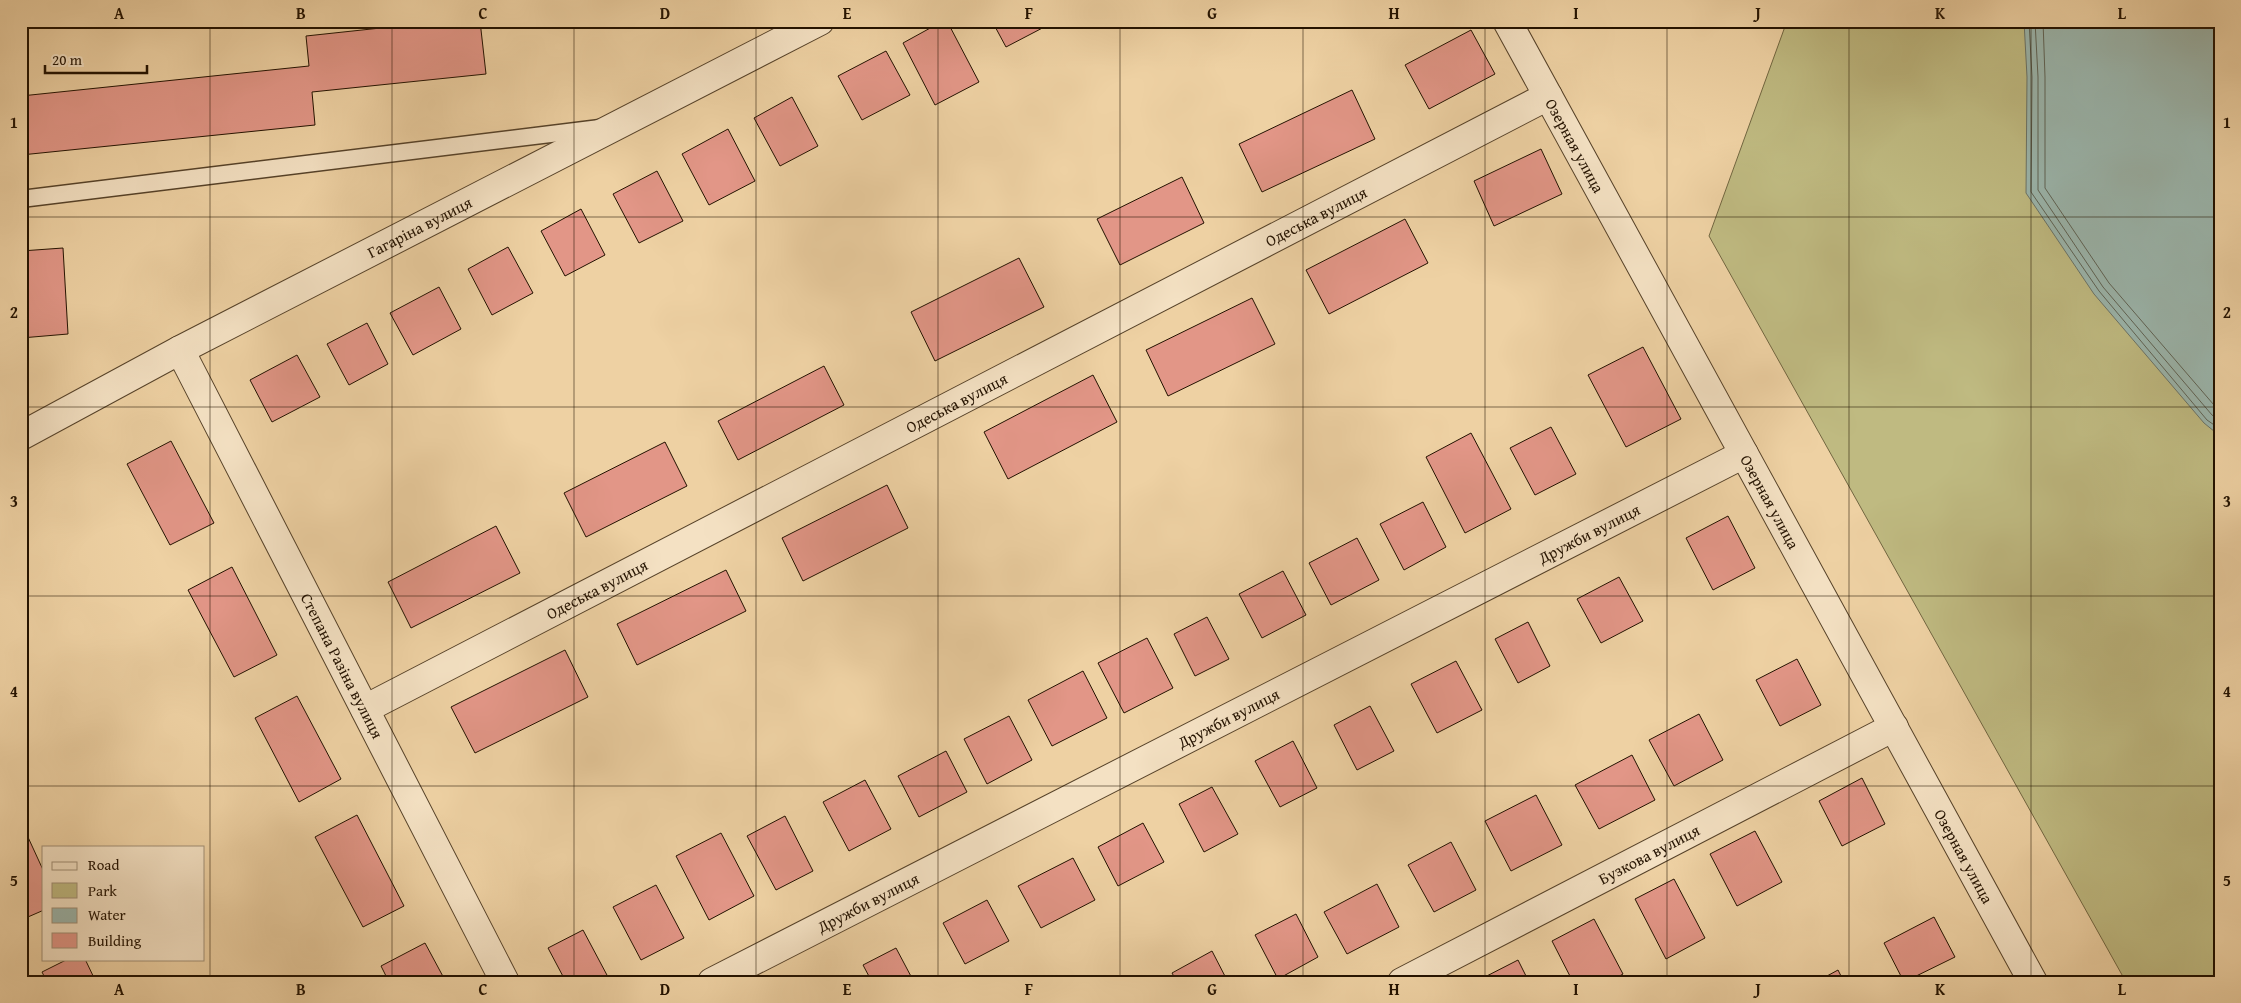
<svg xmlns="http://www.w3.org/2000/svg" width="2241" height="1003" font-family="'Gentium Book Plus',serif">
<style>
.green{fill:#bfba81;stroke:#716640}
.water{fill:#9bb6ad;stroke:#6b7468}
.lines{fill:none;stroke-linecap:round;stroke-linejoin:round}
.shore{stroke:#5f6456;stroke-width:1}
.building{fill:#e29687;stroke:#231200}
.lane-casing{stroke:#564229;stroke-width:19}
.street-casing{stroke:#564229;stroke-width:30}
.lane{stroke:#f4e1c3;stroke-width:16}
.street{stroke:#f4e1c3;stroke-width:28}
.grid{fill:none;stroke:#231200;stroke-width:1;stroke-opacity:0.55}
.labels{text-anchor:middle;stroke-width:4.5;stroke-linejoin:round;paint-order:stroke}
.street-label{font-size:16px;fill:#231200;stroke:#f4e1c3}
.neatline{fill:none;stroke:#231200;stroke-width:2}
.grid-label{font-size:16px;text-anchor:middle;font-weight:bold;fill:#231200}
</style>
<rect width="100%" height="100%" fill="#eed1a3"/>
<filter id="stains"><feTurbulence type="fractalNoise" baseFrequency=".004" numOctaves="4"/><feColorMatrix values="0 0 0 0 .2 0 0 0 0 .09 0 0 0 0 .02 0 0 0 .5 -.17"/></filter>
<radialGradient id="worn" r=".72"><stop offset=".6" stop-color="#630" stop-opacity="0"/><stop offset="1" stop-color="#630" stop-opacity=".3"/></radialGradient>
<path class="green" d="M1787 21H2220V982H2126L1709 236Z"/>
<path class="water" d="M2024 21H2220V436L2204 423 2094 294 2026 193 2027 77Z"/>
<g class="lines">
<path class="shore" d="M2029 21 2032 77 2031 192 2099 291 2207 420 2220 429
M2035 21 2038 77V190L2103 287 2212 415 2220 421
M2043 21 2045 77V188L2109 283 2220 412"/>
</g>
<path class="building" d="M446 21H480L486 74 312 92 315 125 21 155V96L309 66 306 36Z
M943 21H947L979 82 935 105 903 43Z
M992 21H1051L1052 23 1006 47Z
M1471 30 1495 74 1429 109 1405 65Z
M886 51 910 95 862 120 838 76Z
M1352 90 1375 139 1262 192 1239 144Z
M792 97 818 146 780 166 754 118Z
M728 129 755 181 709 205 682 154Z
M1541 149 1562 194 1494 226 1474 181Z
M657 171 683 221 639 243 613 194Z
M1182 177 1204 223 1120 265 1097 219Z
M581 209 605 255 565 276 541 231Z
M1405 219 1428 263 1329 314 1306 270Z
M508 247 533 293 492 315 468 269Z
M63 248 68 334 21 338V251Z
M1019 258 1044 307 935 361 911 312Z
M439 287 461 329 413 355 390 313Z
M1252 298 1275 344 1168 396 1146 350Z
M367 323 388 364 349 385 327 344Z
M1643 347 1681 419 1626 447 1588 375Z
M297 355 320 397 272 422 250 380Z
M824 366 844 405 738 460 718 421Z
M1093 375 1117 422 1008 479 984 432Z
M1551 427 1576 474 1535 495 1510 448Z
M1471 433 1511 509 1465 533 1426 457Z
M171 441 214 523 170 545 127 464Z
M665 442 687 486 586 537 564 493Z
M887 485 908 528 803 581 782 538Z
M1423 502 1446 547 1404 570 1380 524Z
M1728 516 1755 568 1713 590 1686 538Z
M496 526 520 573 411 628 388 582Z
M1357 538 1379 580 1331 605 1309 563Z
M232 567 277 655 234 677 188 590Z
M726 570 746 611 637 665 617 624Z
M1283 571 1306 615 1262 638 1239 594Z
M1619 577 1643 621 1601 643 1577 599Z
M1207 617 1229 659 1195 676 1174 634Z
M1528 622 1550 666 1518 683 1495 639Z
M1147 638 1173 688 1124 713 1098 663Z
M565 650 588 697 475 753 451 707Z
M1797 659 1821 705 1780 726 1756 680Z
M1456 661 1482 710 1437 733 1411 684Z
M1083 671 1107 718 1052 746 1028 700Z
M297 696 341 779 299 802 255 718Z
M1370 706 1394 751 1357 770 1334 725Z
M1699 714 1723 760 1674 786 1649 740Z
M1009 716 1032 760 987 784 964 739Z
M1293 741 1317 788 1280 807 1255 761Z
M946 751 967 792 919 817 898 776Z
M1632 755 1655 800 1599 829 1575 785Z
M1862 778 1885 824 1842 846 1819 801Z
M865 780 891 829 849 851 823 802Z
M1212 787 1238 834 1204 852 1179 804Z
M1536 795 1562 845 1511 871 1485 821Z
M357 815 404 906 363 927 315 837Z
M785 816 813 871 776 890 747 836Z
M1143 823 1164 862 1118 886 1098 847Z
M1755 831 1782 882 1737 906 1710 854Z
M721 833 754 896 709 920 676 856Z
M27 835 44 872V910L21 920V838Z
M1451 842 1476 890 1434 912 1408 865Z
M1073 858 1095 900 1041 928 1018 886Z
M1674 879 1705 938 1666 959 1635 899Z
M1377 884 1399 927 1347 954 1324 912Z
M656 885 684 938 641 960 613 907Z
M987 900 1009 941 965 964 943 923Z
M1296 914 1318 957 1278 979 1255 935Z
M1934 917 1955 957 1904 982 1884 943Z
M1594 919 1623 974 1609 982H1573L1552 941Z
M583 930 608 977 599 982H566L548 948Z
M425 943 446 982H389L381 966Z
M896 948 914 982H872L863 965Z
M1212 951 1228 982H1177L1172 973Z
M68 959H85L96 982H47L42 972Z
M1518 960 1529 982H1477V981Z
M1838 970 1844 982H1816Z"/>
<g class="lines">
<g class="lane-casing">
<path id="lane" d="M21 199 600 128"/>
</g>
<g class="street-casing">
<g id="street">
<path id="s1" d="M1507 21 2033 982"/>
<path id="s2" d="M180 350 505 982"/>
<path id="s3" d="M21 436 180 350 820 21"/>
<path id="s4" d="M365 709 1548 96"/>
<path id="s5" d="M712 982 1744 454"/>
<path id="s6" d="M1402 982 1894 727"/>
</g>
</g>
<use href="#lane" class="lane"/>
<use href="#street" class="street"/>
</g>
<path class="grid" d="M210 21V982M392 21V982M574 21V982M756 21V982M938 21V982M1120 21V982M1303 21V982M1485 21V982M1667 21V982M1849 21V982M2031 21V982M21 217H2220M21 407H2220M21 596H2220M21 786H2220"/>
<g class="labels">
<g class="street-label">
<text dy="6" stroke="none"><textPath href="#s1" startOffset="142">Озерная улица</textPath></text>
<text dy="6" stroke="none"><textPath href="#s4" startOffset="1071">Одеська вулиця</textPath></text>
<text dy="6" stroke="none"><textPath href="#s3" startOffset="450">Гагаріна вулиця</textPath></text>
<text dy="6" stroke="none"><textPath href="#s4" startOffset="666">Одеська вулиця</textPath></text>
<text dy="6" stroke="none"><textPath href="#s1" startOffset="548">Озерная улица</textPath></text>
<text dy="6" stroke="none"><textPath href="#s5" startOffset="985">Дружби вулиця</textPath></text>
<text dy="6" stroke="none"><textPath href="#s4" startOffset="261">Одеська вулиця</textPath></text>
<text dy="6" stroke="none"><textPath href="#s2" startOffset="355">Степана Разіна вулиця</textPath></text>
<text dy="6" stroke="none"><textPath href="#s5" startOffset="580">Дружби вулиця</textPath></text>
<text dy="6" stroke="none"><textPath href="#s6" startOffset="278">Бузкова вулиця</textPath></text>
<text dy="6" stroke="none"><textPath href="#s1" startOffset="952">Озерная улица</textPath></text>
<text dy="6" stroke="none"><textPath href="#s5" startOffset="175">Дружби вулиця</textPath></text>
</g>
</g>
<rect width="2241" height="1003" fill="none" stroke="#eed1a3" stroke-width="55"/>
<rect x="42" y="846" width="162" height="115" fill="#f4e1c3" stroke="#a08e75"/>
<rect x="52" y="862" width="25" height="8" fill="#f4e1c3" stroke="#a08e75"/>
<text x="88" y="870" font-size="15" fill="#231200">Road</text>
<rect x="52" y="883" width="25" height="15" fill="#bfba81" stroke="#a08e75"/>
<text x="88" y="896" font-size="15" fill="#231200">Park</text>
<rect x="52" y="908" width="25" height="15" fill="#9bb6ad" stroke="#a08e75"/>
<text x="88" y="920" font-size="15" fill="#231200">Water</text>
<rect x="52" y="933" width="25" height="15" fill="#e29687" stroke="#a08e75"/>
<text x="88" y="946" font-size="15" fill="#231200">Building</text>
<path d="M45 65v8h102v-8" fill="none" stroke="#231200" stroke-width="2.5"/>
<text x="52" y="65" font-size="15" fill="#231200" stroke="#f4e1c3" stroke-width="4" paint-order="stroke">20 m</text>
<rect x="28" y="28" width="2186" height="948" class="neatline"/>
<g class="grid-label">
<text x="119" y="19">A</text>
<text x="301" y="19">B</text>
<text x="483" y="19">C</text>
<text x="665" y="19">D</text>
<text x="847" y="19">E</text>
<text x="1029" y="19">F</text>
<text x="1212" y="19">G</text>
<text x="1394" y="19">H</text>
<text x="1576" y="19">I</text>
<text x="1758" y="19">J</text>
<text x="1940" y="19">K</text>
<text x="2122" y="19">L</text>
<text x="14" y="128">1</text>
<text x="2227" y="128">1</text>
<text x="14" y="318">2</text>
<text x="2227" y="318">2</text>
<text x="14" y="507">3</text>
<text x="2227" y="507">3</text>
<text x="14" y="697">4</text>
<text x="2227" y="697">4</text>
<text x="14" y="886">5</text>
<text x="2227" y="886">5</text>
<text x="119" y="995">A</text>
<text x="301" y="995">B</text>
<text x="483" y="995">C</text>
<text x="665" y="995">D</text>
<text x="847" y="995">E</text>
<text x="1029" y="995">F</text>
<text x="1212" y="995">G</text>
<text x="1394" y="995">H</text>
<text x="1576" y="995">I</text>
<text x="1758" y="995">J</text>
<text x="1940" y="995">K</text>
<text x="2122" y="995">L</text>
</g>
<rect width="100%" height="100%" filter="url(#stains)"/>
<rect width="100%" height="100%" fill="url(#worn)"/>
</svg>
